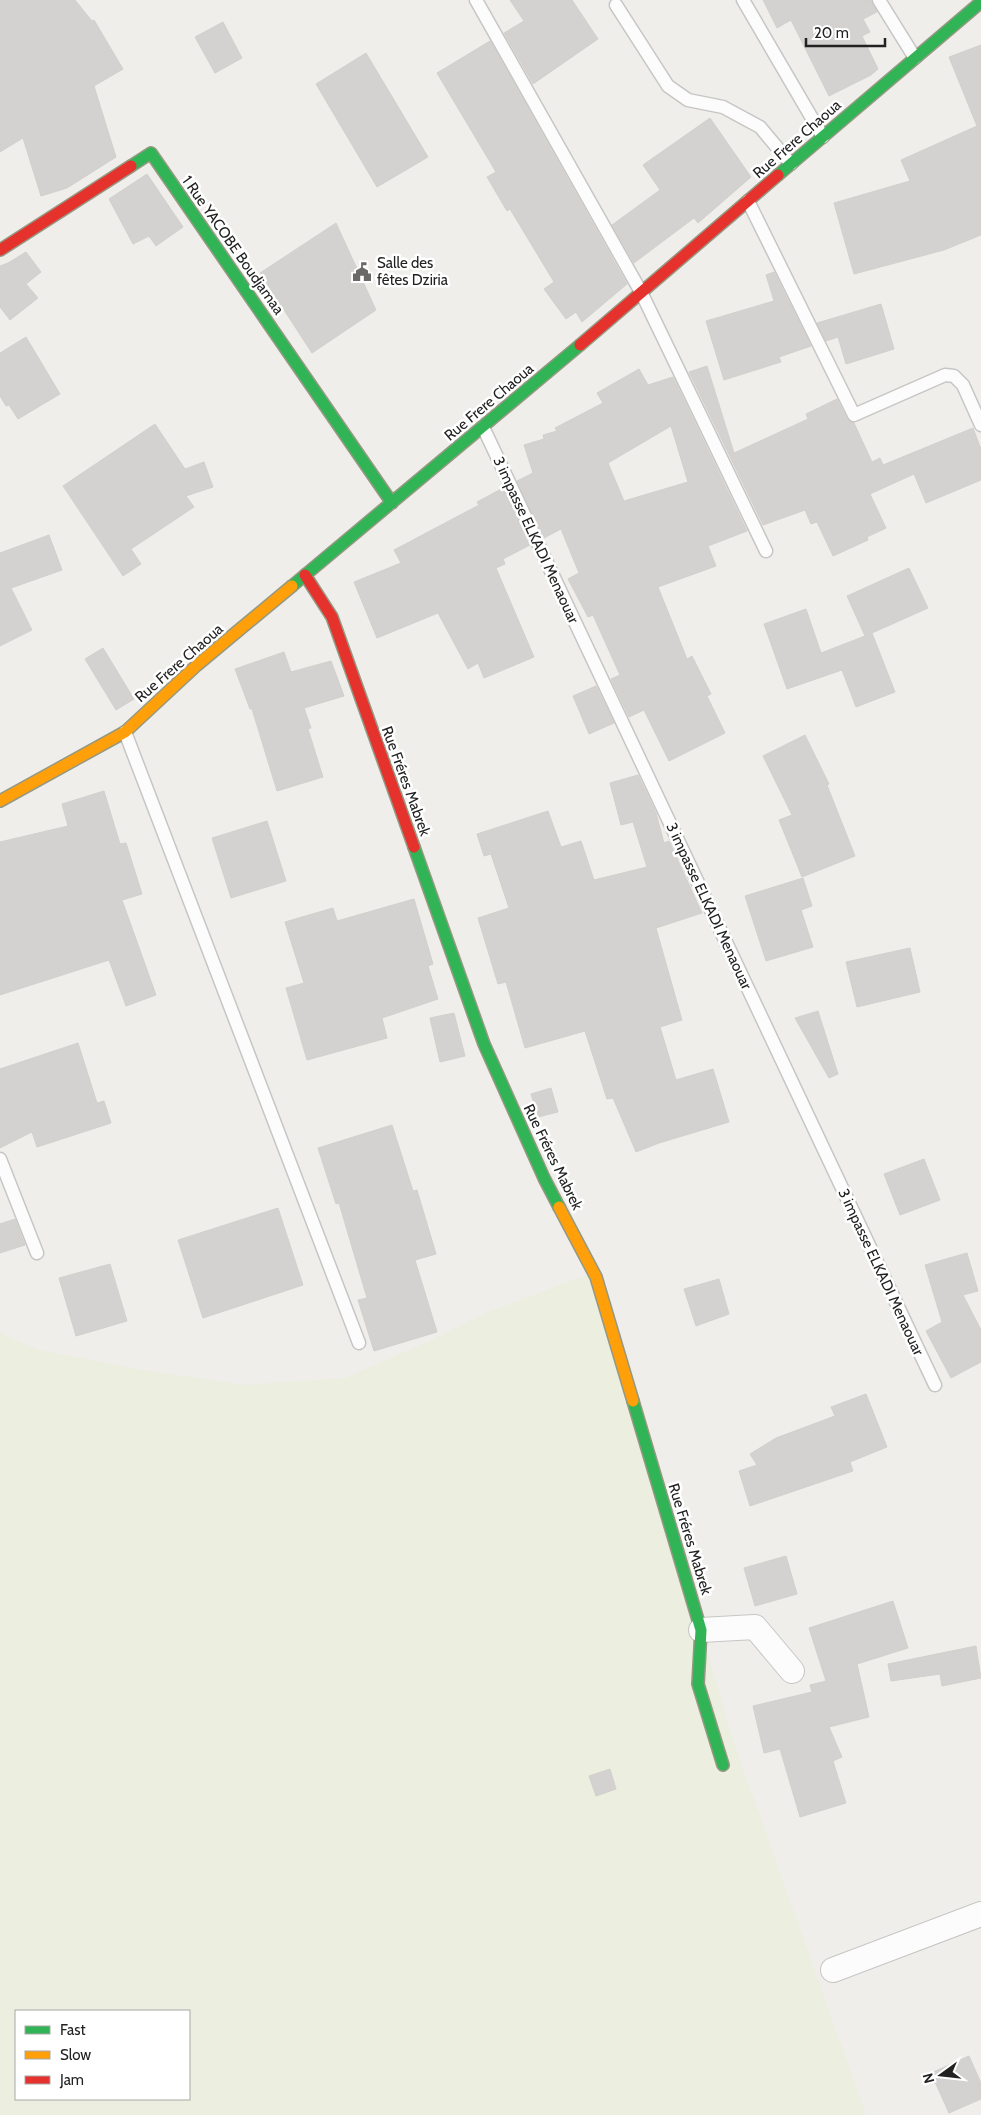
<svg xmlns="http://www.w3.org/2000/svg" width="981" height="2115" font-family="Cabin,sans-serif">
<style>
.farmland{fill:#eceedf;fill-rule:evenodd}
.building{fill:#d4d2d0;stroke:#d2d0cc;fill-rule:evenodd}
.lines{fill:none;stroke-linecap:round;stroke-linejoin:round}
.lane-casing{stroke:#c7c6c5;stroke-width:15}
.street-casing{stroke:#c7c6c5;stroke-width:26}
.fast-casing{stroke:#959983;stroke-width:14}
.slow-casing{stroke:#959983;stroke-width:14}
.jam-casing{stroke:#959983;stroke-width:14}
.lane{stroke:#fdfcfc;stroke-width:12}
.street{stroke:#fdfcfc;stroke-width:24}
.fast{stroke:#30b455;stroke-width:11}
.slow{stroke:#ff9f0a;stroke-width:11}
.jam{stroke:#e5322d;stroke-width:11}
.labels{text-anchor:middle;stroke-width:5;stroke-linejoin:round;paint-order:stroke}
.street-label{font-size:15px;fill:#222;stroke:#fff}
.poi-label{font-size:15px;fill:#222;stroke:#fff;text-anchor:start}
</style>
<rect width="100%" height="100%" fill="#efeeeb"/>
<path class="farmland" d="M589 1274 701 1630 734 1743 866 2115H0V1333L39 1350 142 1370 245 1385 345 1378 430 1341 486 1313ZM16 2011H189V2099H16Z"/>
<path class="building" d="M0 0H75L92 21 94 20 123 69 94 86 116 157 67 188 41 196 23 138 0 152Z
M510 0H572L598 39 533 84 504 33 524 21Z
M763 0H871L877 12 863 19 870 32 862 36 878 69 871 75 829 96 791 20 777 28Z
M223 22 242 58 215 73 195 37Z
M490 41 627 284 582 322 576 312 566 319 544 289 554 282 510 209 507 211 487 177 496 172 437 73Z
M981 45V235L944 250 854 274 834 203 910 181 901 160 977 126 949 57Z
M366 53 428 157 377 187 316 84Z
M710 118 751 177 698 223 694 218 634 263 612 225 660 190 643 165Z
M147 174 183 227 156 246 149 236 133 244 109 199Z
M336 223 376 310 312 353 260 273Z
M26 252 41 272 26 284 38 298 10 320 0 307V266L8 263Z
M774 272 811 346 779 357 781 362 724 380 706 321 774 301 766 275Z
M881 304 894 349 846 364 838 337 826 341 817 323Z
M26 337 60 394 18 419 9 405 6 406 0 396V353Z
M707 366 734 453 808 419 806 414 837 399 847 419 854 423 872 462 880 458 883 465 973 428 981 449V480L926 503 914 474 870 494 886 528 867 537 868 540 833 556 817 522 811 524 805 510 763 525 689 372Z
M639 369 648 385 673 377 747 531 708 546 716 566 658 587 687 659 692 656 711 694 707 696 725 733 669 761 644 710 629 717 611 679 620 675 593 615 588 617 568 579 579 573 561 529 544 538 517 481 533 473 524 445 544 439 543 435 557 431 555 428 603 403 597 393ZM671 426 688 482 624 501 608 463Z
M155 424 185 469 204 462 213 487 186 496 194 507 131 549 141 564 123 576 63 486Z
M503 488 530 545 503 559 505 564 496 568 534 657 484 678 478 663 468 669 438 613 377 638 354 582 401 563 394 550 479 505 477 502Z
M49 535 62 570 11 588 32 630 0 646V553Z
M909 568 928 608 872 633 895 692 856 707 842 670 787 689 764 624 806 609 821 653 865 636 847 596Z
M103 648 134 699 116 710 85 659Z
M284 652 291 672 331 661 344 696 304 708 311 728 308 729 323 777 277 791 252 709H250L235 669Z
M596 686 614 723 589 734 573 696Z
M805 735 829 784 827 785 855 856 802 877 779 820 792 815 763 756Z
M638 775 656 813 664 843 669 841 702 913 656 928 682 1020 660 1027 676 1080 713 1069 729 1122 659 1143 636 1152 613 1098 607 1099 585 1031 525 1048 506 982 498 984 478 918 509 908 491 854 484 856 477 834 548 811 561 847 581 841 594 880 647 867 633 822 621 825 610 783Z
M104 791 120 844 126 843 142 894 122 900 156 995 126 1006 109 960 0 995V842L68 826 62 804Z
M267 821 286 881 231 898 212 838Z
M803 878 812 906 801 910 813 947 766 961 745 896Z
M414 899 433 964 428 966 438 999 382 1018 387 1038 307 1060 286 988 304 983 285 922 333 908 337 921Z
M910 948 920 992 857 1007 846 962Z
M818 1011 838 1074 829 1078 795 1018Z
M454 1013 465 1056 440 1062 430 1018Z
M78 1043 97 1103 104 1101 111 1123 37 1147 32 1132 0 1148V1069Z
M551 1088 558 1112 538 1117 531 1094Z
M392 1125 413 1191 417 1190 436 1254 415 1260 437 1332 374 1351 358 1300 367 1298 339 1203 336 1204 318 1148Z
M924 1159 940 1200 900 1215 884 1174Z
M278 1208 303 1285 203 1318 178 1240Z
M15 1219 25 1245 0 1253V1224Z
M967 1253 978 1291 963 1295 981 1330V1362L951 1378 926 1331 942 1322 925 1265Z
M110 1264 127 1321 76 1336 59 1278Z
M719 1279 729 1314 696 1326 684 1289Z
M866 1394 887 1447 850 1462 853 1471 750 1506 739 1471 757 1465 750 1454 776 1438 835 1416 831 1407Z
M786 1556 797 1594 755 1606 744 1568Z
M893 1601 908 1648 857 1664 869 1717 829 1727 842 1757 833 1761 846 1803 800 1817 780 1749 764 1753 753 1706 812 1692 810 1685 826 1681 809 1628Z
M976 1646 981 1678 942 1686 940 1674 891 1681 888 1664Z
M610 1769 616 1789 596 1796 589 1776Z
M969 2056 981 2083V2099L949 2113 931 2073Z"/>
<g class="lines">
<g class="lane-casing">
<path id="lane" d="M476 0 641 292 766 551
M743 0 823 137
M879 0 915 58
M616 5 668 86 688 100 723 107 760 127 791 164
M748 201 854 415 945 375 954 376 963 385 981 425
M483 427 935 1385
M125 732 359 1343
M0 1159 37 1253"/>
</g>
<g class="street-casing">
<path id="street" d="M701 1630 755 1627 792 1671
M833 1970 981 1914"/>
</g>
<g class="fast-casing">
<path id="fast" d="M131 166 151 153 392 503
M778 175 981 2
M292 586 580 345
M414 847 484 1044 544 1178 559 1207
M633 1401 701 1630 698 1684 723 1765"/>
</g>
<g class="slow-casing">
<path id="slow" d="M0 801 125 732 197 665 292 586
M559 1207 596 1277 633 1401"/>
</g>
<g class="jam-casing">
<path id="jam" d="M0 250 131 166
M580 345 778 175
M305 575 332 617 414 847"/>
</g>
<use href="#lane" class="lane"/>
<use href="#street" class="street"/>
<use href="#fast" class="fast"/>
<use href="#slow" class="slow"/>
<use href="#jam" class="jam"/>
</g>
<defs>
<g id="civic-bare" transform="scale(1.5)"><path d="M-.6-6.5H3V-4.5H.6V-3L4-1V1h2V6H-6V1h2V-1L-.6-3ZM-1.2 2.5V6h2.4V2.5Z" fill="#6a6968" stroke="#fff" stroke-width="2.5" paint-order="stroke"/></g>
</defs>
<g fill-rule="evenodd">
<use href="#civic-bare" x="362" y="272"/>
</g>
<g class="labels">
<g class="street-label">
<text transform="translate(797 139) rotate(-41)" y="5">Rue Frere Chaoua</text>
<text transform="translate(233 245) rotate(55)" y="5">1 Rue YACOBE Boudjamaa</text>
<text transform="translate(489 402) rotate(-40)" y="5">Rue Frere Chaoua</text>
<text transform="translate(536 540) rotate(65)" y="5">3 impasse ELKADI Menaouar</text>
<text transform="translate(179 663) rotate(-41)" y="5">Rue Frere Chaoua</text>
<text transform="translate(406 781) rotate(70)" y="5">Rue Fréres Mabrek</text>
<text transform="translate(709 906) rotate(65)" y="5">3 impasse ELKADI Menaouar</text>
<text transform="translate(553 1157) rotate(64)" y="5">Rue Fréres Mabrek</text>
<text transform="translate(881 1272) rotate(65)" y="5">3 impasse ELKADI Menaouar</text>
<text transform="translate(690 1539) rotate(73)" y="5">Rue Fréres Mabrek</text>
</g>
<g class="poi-label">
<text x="377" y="268">Salle des<tspan x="377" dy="17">fêtes Dziria</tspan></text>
</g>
</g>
<rect x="15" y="2010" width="175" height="90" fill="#ffffff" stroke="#a7a7a7"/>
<rect x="25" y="2026" width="25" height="8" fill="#30b455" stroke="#a7a7a7"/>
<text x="60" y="2035" font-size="15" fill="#222222">Fast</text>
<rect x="25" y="2051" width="25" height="8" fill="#ff9f0a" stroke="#a7a7a7"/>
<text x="60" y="2060" font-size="15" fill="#222222">Slow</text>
<rect x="25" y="2076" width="25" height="8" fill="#e5322d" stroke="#a7a7a7"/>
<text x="60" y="2085" font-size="15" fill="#222222">Jam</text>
<g transform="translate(941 2075) rotate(255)" stroke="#ffffff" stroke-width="4" paint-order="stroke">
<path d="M0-4L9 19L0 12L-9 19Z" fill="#222222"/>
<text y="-8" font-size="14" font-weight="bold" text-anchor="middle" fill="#222222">N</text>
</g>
<path d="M806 38v8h79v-8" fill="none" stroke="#222222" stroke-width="2.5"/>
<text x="814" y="38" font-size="15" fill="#222222" stroke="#ffffff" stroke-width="4" paint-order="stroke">20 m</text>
</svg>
